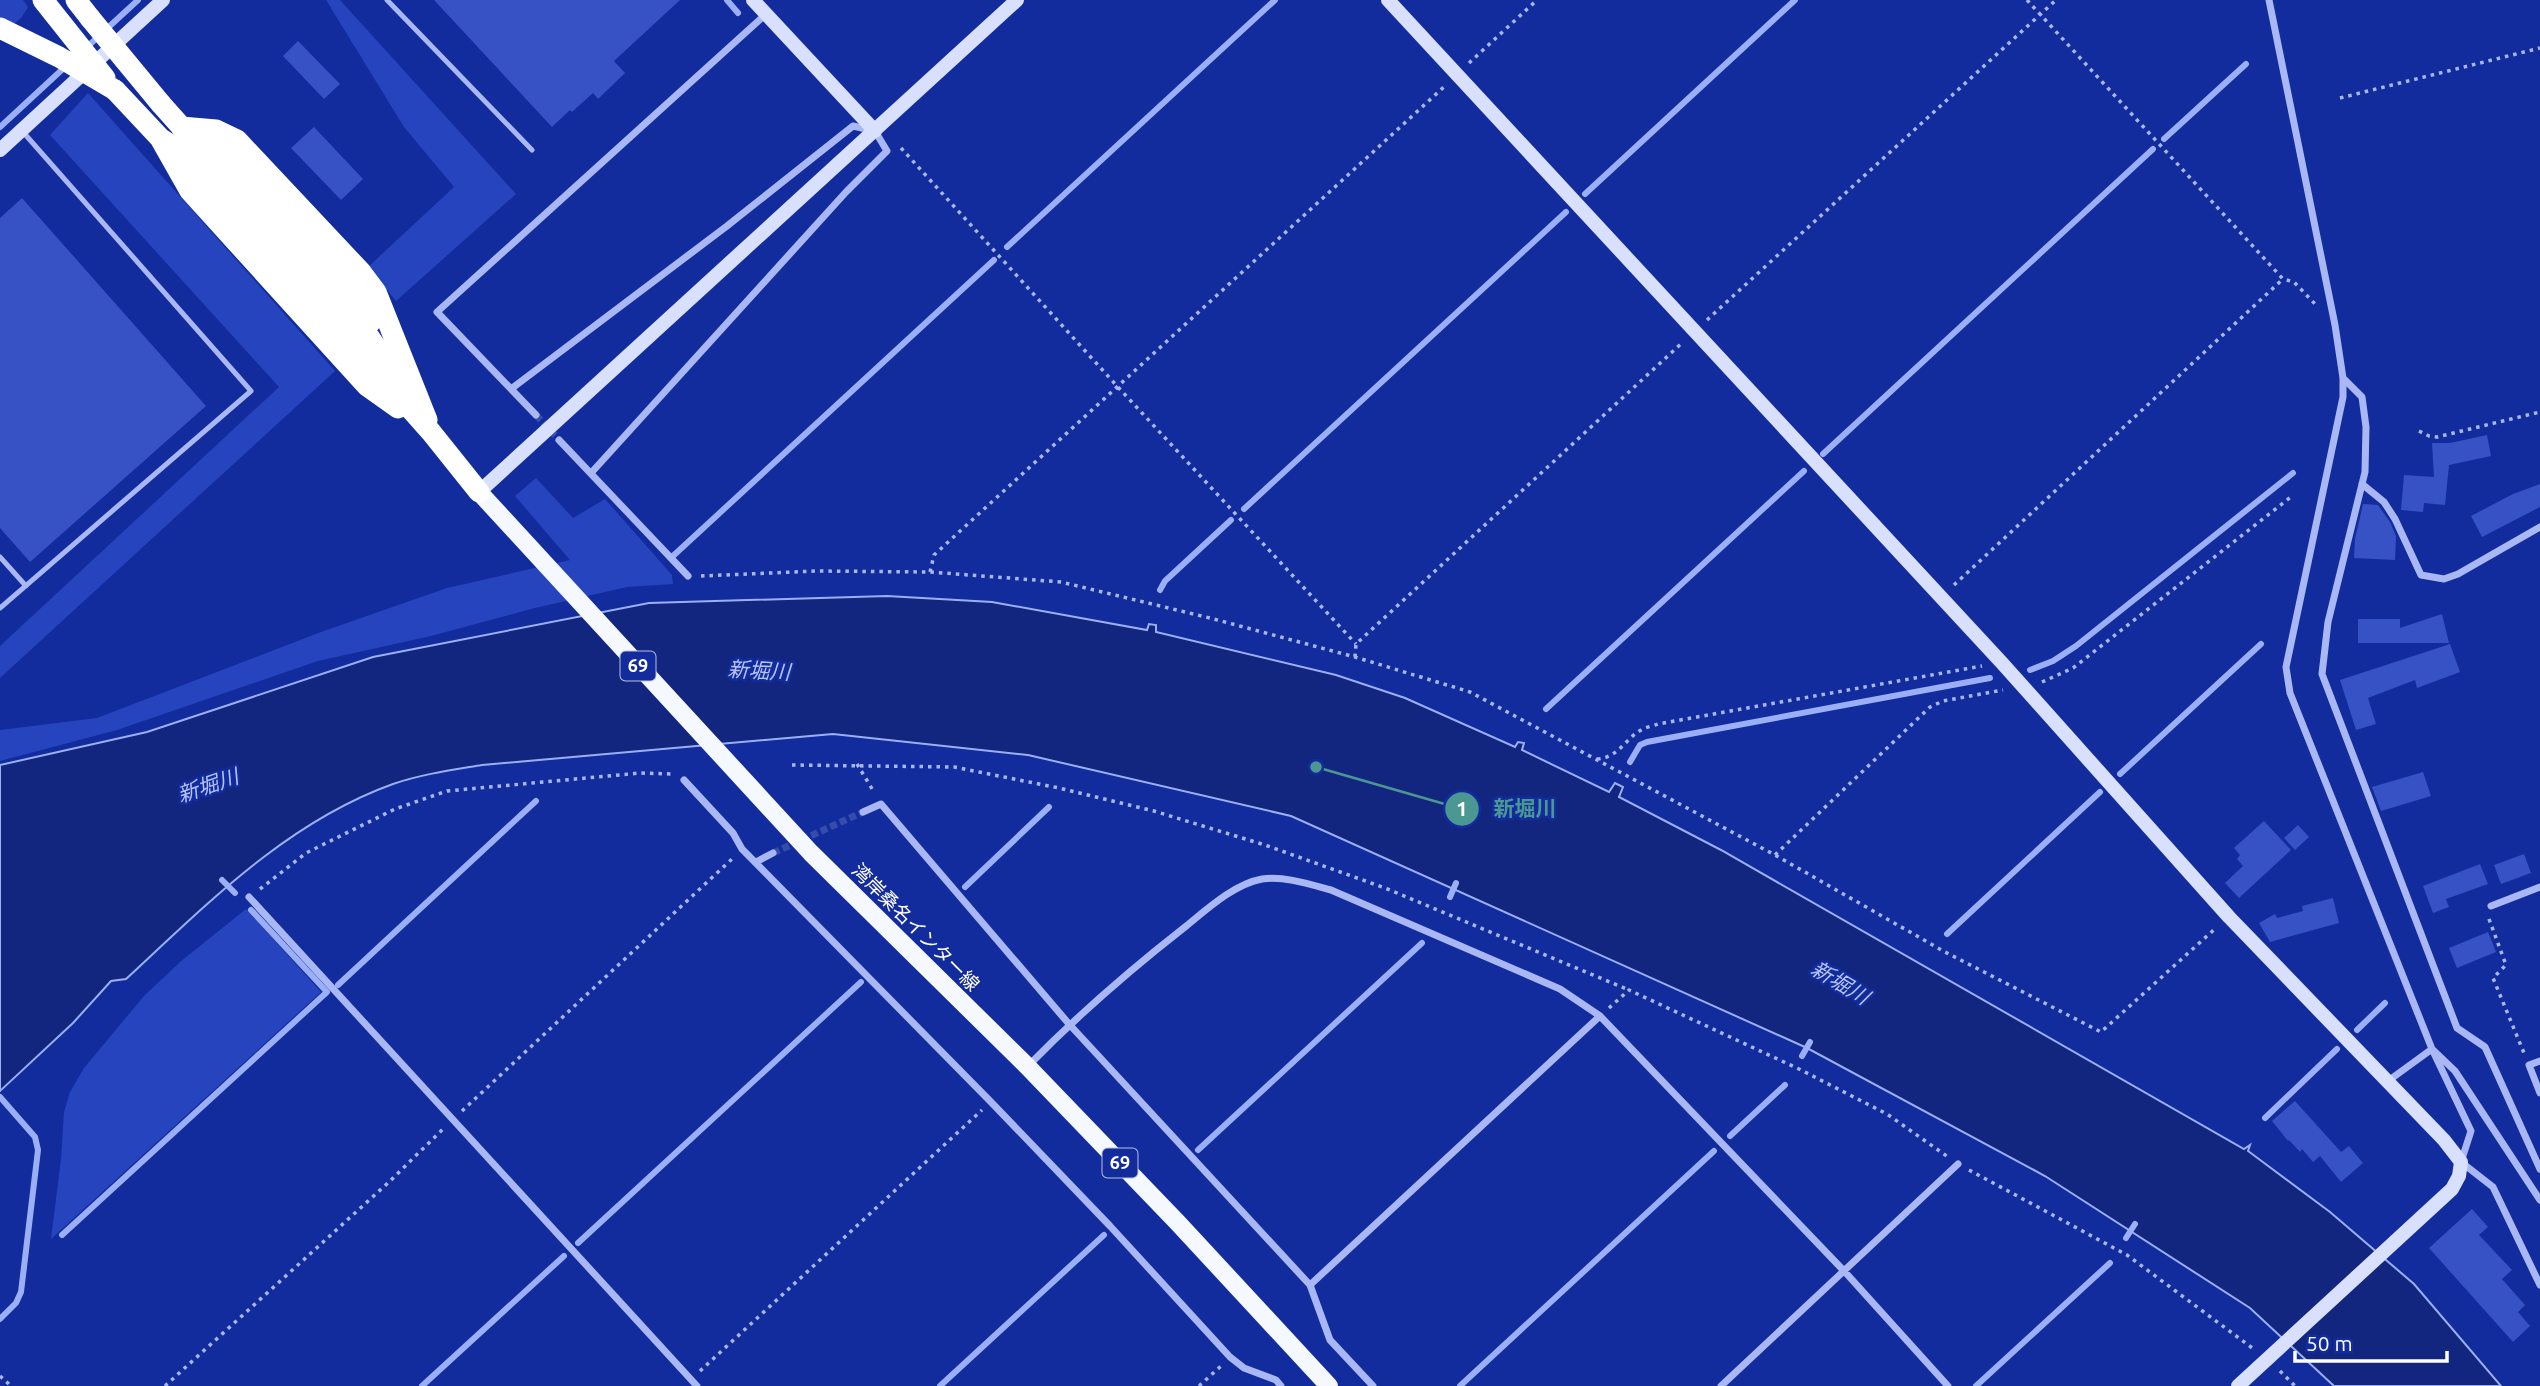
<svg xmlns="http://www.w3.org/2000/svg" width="2540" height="1386" font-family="Ubuntu,'Noto Sans JP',sans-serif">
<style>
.green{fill:#2544bd}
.water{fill:#12267f;stroke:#9baff7;stroke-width:2}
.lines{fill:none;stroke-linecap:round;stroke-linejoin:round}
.stream{stroke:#9baff7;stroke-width:6}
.building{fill:#3652c4}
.street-tunnel{stroke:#364cad;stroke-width:7;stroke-dasharray:7 3.5;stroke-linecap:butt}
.path{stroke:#a9b8f4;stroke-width:3.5;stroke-dasharray:3.5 5;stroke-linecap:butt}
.lane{stroke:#a9b8f4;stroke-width:5}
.street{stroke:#a9b8f4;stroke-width:7}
.secondary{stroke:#d9e0fd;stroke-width:14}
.primary{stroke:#f6f8ff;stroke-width:18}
.highway{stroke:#fff;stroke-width:21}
.highway-bridge{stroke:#fff;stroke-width:21}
.labels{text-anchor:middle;stroke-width:5;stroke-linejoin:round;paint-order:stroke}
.shield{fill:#122c9e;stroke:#b8c0e2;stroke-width:2}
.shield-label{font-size:18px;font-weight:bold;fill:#fff}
.street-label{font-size:19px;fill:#fff;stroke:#122c9e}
.water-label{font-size:21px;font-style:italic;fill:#b6c4fb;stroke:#122c9e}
.leader{fill:none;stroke:#4b9892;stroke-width:2.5}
.callout-dot{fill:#4b9892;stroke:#122c9e;stroke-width:2.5}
.mark-label{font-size:21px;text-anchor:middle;font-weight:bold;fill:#fff}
.callout-label{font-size:21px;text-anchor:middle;font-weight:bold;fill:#4b9892;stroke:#122c9e;stroke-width:5;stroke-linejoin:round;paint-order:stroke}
</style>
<rect width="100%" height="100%" fill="#122c9e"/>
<path class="green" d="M0 0H23L28 7 22 17 0 36Z
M326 0H340L516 194 396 301 368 267 454 187 404 127Z
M88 93 335 371 0 678V646L279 387 50 135Z
M536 478 573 518 605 499 672 575 673 584 627 587 535 608 431 636 318 661 117 730 0 761V730L97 718 321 632 447 588 570 560 515 496Z
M246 909 321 992 51 1239 61 1159 64 1112 70 1092 84 1068 144 996 180 962Z"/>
<path class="water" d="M887 596 992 602 1147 630 1149 624 1156 625V632L1336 675 1405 698 1515 747 1518 742 1524 743 1522 750 1609 792 1615 783 1623 787 1619 797 1721 850 2244 1149 2250 1145 2248 1151 2330 1212 2414 1284 2501 1386H2334L2250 1308 2045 1176 1807 1048 1291 816 1028 755 833 734 482 765C452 770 422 774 393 784 287 822 207 904 126 979L111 981 73 1023 0 1091V765L147 732 373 657 649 603Z"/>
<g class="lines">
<path class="stream" d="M727 0 738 13
M87 47 138 0
M0 127 66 66
M2164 139 2246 64
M1585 194 1795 0
M1007 247 1275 0
M1823 454 2153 149
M1244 509 1566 212
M673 556 994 260
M1160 590 1165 581 1231 520
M2030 670 2053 661 2076 646 2293 473
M1546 709 1804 471
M1630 762 1640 745 1647 742 1990 678
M2120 774 2261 644
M222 880 235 893
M965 887 1049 807
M1450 897 1456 883
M1947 934 2100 792
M338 985 536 801
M2357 1030 2385 1003
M1802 1056 1810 1042
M0 1097 35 1137 38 1150 21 1292 16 1303 0 1319
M2265 1118 2337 1049
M1730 1136 1785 1085
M1198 1150 1422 943
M62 1235 327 992 251 910
M2126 1238 2135 1224
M578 1243 861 982
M422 1386 564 1256
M940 1386 1104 1235
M1460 1386 1714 1151
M1976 1386 2110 1263"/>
</g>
<path class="building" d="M434 0H680L614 61 625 73 598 99 593 93 572 112 570 110 552 127Z
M298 41 340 84 324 99 283 56Z
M314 127 363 179 341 200 291 148Z
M22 198 206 406 30 562 0 528V218Z
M2487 435 2491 456 2449 465 2445 505 2424 503 2423 512 2401 510 2404 475 2434 477 2432 443H2450Z
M2540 484V507L2482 537 2471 516 2513 494Z
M2363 504 2378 505 2390 522 2396 536 2395 560 2354 558 2355 539Z
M2442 614 2449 643H2358V619H2400V628Z
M2450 644 2460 672 2417 688 2415 680 2368 698 2376 724 2356 730 2340 680Z
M2423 772 2431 796 2381 811 2372 787Z
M2264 821 2291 850 2239 898 2225 883 2243 866 2237 859 2240 855 2234 848Z
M2298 825 2309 837 2295 850 2284 838Z
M2524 854 2531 873 2501 884 2494 865Z
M2480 864 2488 884 2446 899 2449 907 2433 913 2423 886Z
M2333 898 2339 923 2270 942 2259 923 2275 914 2277 918 2303 911 2302 906Z
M2488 932 2496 952 2457 968 2449 948Z
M2295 1101 2341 1152 2349 1146 2363 1163 2341 1182 2320 1156 2313 1162 2302 1149 2300 1152 2289 1140 2288 1141 2272 1121Z
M2472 1209 2488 1227 2479 1235 2512 1270 2502 1279 2525 1305 2518 1312 2530 1326 2513 1342 2429 1248Z"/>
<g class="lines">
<path class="street-tunnel" d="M536 415 559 440
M773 853 863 812"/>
<path class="path" d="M2027 0 2283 279 2294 282 2316 305
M1469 63 1537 0
M2340 98 2540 48
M901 148 1117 386 1356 644
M1707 320 2056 0
M2419 431 2429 436 2437 437 2540 412
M930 572 934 555 1446 85
M701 576 817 571 930 572 1061 582 1210 618 1355 657 1470 692 1775 855 1945 952 2101 1032 2217 927
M1954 585 2283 279
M1355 657 1356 644 1683 342
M2042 682 2073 668 2292 496
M1597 759C1618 758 1625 739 1641 730 1646 727 1653 726 1658 724L1982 666
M857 764 874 792
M792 765 954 767 1059 788 1154 811 1265 845 1385 888 1629 990
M1775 855 1930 707 1943 701 2003 690
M260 889 306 853 395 809 447 791 640 773 674 774
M2489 919 2506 965 2493 978 2524 1053
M1609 1008 1629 990 1799 1069 1887 1114 1948 1157
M462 1111 733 858
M1969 1170 2127 1255 2255 1350
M700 1371 982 1110
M2280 1371 2295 1386
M0 1376 11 1386
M165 1386 389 1182 444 1128
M1199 1386 1221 1366"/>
<path class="lane" d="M387 0 532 150
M0 557 26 586
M0 608 251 391 23 132"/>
<path class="street" d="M2269 0 2335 325 2343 378V397L2286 667 2290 693 2432 1049 2471 1131 2461 1162 2493 1187 2540 1285
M2343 378 2362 397 2366 427 2365 472 2328 622 2322 674 2457 1028 2485 1047 2540 1169
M511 389 727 226 853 126 875 131 887 151 846 192 592 472
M536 415 437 312 766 14
M559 440 688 576
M2362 484 2384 502 2395 519 2421 575 2444 579 2458 574 2540 527
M684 780 733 833 742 849 991 1102 1110 1226 1230 1357 1244 1368 1276 1380 1281 1386
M863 812 881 804 1069 1024 1310 1285 1330 1340 1373 1386
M756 862 773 853
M249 897 697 1386
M2491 906 2540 887
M2540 1061 2529 1065 2540 1093
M1028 1066C1077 1016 1130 970 1185 927 1206 910 1234 884 1262 879 1285 876 1309 884 1331 890L1560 989 1600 1016 1845 1272 1948 1386
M2388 1081 2432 1049 2455 1071 2540 1200
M1310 1285 1600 1016
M1721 1386 1958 1164"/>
<path class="secondary" d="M753 0 875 131
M1388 0 2002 663 2229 917 2444 1140 2461 1162 2459 1176 2452 1189 2238 1386
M0 150 163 0
M479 492 1017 0"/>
<path class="primary" d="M479 492 811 853 1027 1066 1178 1223 1329 1386"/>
<path class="highway" d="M76 0 90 18
M115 90 160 138 190 191 367 386 398 408
M161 104 370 338 394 374
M181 127 216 130 237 140 361 272 376 292 427 420
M200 137 223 150 347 284 370 323
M160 138 178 150 261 241 431 432 479 492"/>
<path class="highway-bridge" d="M43 0 105 78
M90 18 161 104
M0 28 59 57 115 90"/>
</g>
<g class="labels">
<g class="shield">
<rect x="620.5" y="651.5" width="35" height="29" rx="5"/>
<rect x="1102.5" y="1148.5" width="35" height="29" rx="5"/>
</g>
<g class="shield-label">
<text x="638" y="672">69</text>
<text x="1120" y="1169">69</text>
</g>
<g class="street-label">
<text transform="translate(916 927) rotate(45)" y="7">湾岸桑名インター線</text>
</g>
<g class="water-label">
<text transform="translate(759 671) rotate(3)" y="7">新堀川</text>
<text transform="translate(208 786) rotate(-19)" y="7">新堀川</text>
<text transform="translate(1840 983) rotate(31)" y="7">新堀川</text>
</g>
</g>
<path class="leader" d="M1316 767L1462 809"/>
<g class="callout-dot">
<circle cx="1316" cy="767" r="7"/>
<circle cx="1462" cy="809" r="18"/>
</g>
<g class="mark-label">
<text x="1462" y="816">1</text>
</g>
<g class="callout-label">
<text x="1525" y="816">新堀川</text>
</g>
<path d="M2295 1351v10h152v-10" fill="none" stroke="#ffffff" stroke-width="3.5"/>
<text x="2306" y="1351" font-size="21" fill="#ffffff" stroke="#122c9e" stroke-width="5" paint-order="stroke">50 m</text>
</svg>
